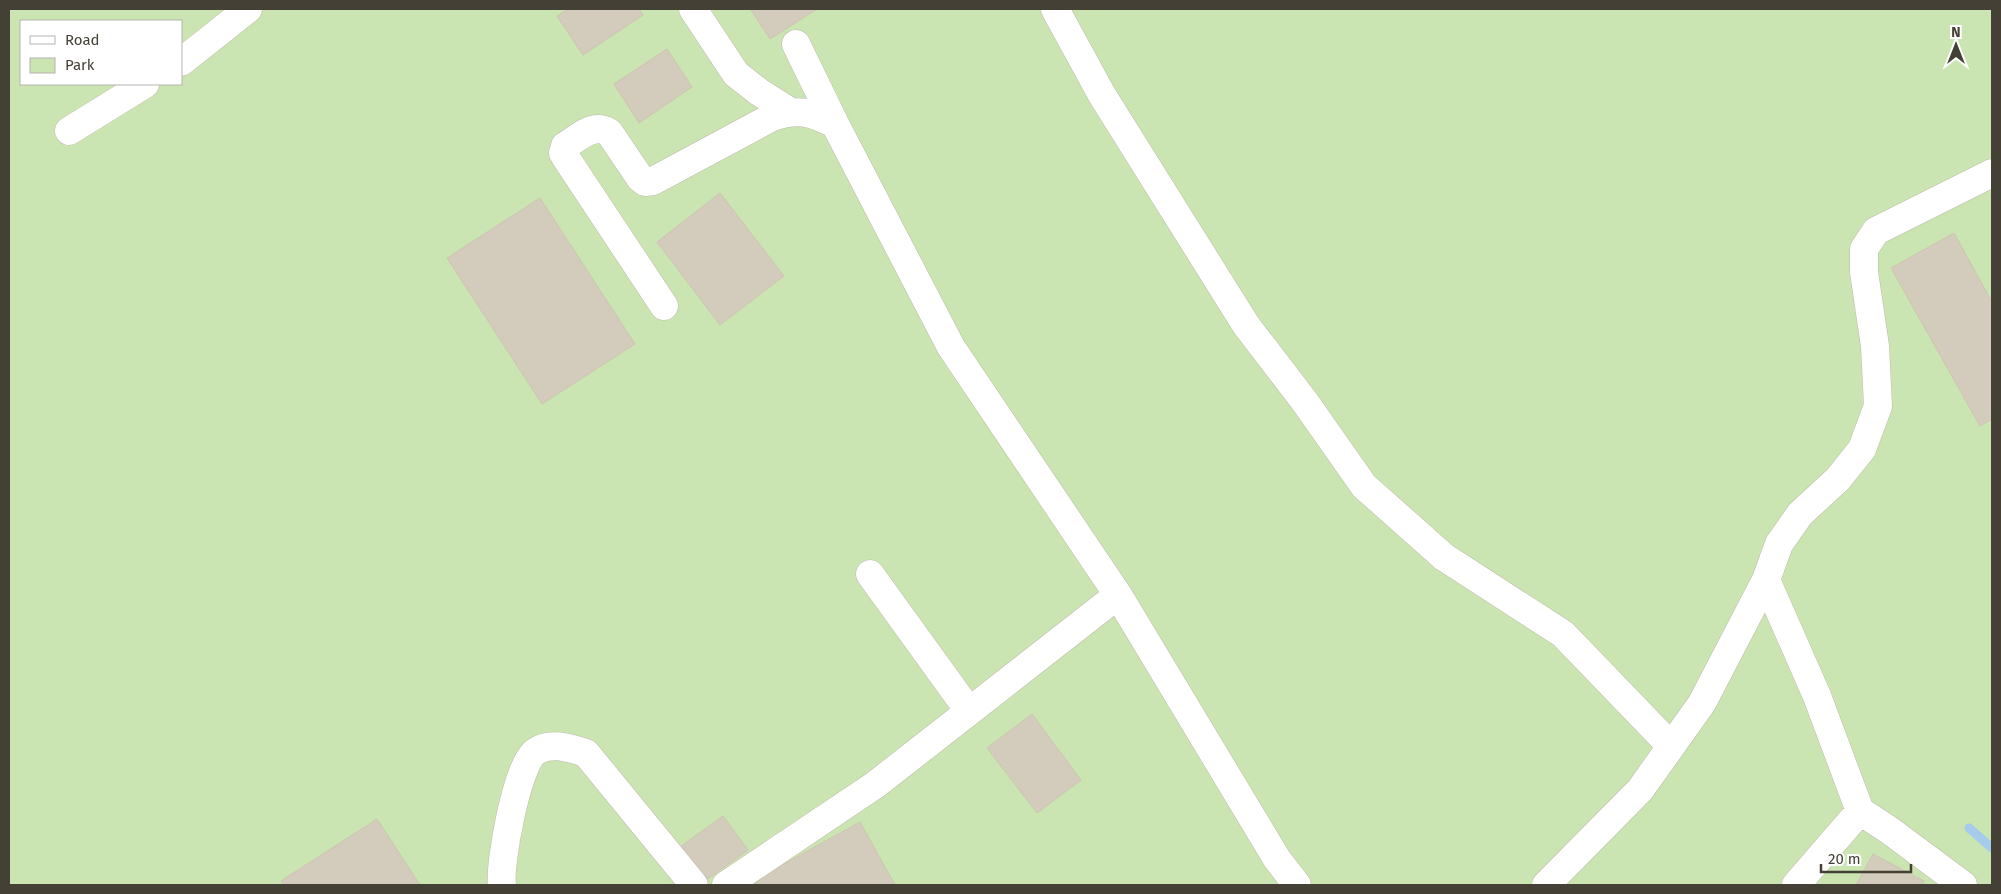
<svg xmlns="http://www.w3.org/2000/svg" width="2001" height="894" font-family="'Fira Sans',sans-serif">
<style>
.green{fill:#cae5b1;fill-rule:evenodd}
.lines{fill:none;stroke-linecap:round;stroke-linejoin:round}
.stream{stroke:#a5cbed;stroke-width:9}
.building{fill:#d3ccbc;stroke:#cec4b0}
.minor-casing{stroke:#c0bbac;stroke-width:29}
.minor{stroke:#fff;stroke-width:28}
</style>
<rect width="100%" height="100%" fill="#f2f0e6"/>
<path class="green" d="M9 9H1992V885H9ZM21 21H181V84H21Z"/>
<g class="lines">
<path class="stream" d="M1969 828 1992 848"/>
</g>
<path class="building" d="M569 9H639L643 15 583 55 557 16Z
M753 9H817L770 39 751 10Z
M667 49 692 87 639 123 614 84Z
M720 193 784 276 720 325 657 242Z
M540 198 635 344 542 404 447 258Z
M1954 233 1992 302V419L1980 426 1891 268Z
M1032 714 1081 780 1037 813 987 748Z
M723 816 748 850 699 885 673 852Z
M377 819 420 885H284L281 881Z
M860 822 895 885H746Z
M1873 854 1924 881 1922 885H1856Z"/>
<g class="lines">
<g class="minor-casing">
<path id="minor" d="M693 9 736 74 759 92 789 111
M1055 9 1102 95 1246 325 1305 402 1364 486 1444 557 1563 634 1671 746
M796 44 835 124 951 347 1118 595 1277 859 1297 885
M181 62 248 9
M69 131 145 84
M664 306 566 158 563 153 565 146C580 137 592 123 609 132L640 178 645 182 653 181 772 117C798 108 810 112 835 124
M870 574 969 711
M1766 580 1817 696 1860 811 1889 830 1963 885
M502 885C499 864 517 765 535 752 550 741 570 748 586 753L694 885
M726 885 875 785 1118 595
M1546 885 1640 790 1702 703 1766 580 1779 544 1800 514 1838 479 1862 449 1878 406 1875 346 1864 272V249L1876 231 1992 173
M1796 885 1860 811"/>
</g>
<use href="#minor" class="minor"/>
</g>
<rect width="2001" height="894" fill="none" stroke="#454036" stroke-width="20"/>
<rect x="20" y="20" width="162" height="65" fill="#ffffff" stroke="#b5b3af"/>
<rect x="30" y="36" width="25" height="8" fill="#ffffff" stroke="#b5b3af"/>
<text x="65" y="45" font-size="15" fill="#454036">Road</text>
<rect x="30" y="58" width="25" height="15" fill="#cae5b1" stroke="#b5b3af"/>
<text x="65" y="70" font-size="15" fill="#454036">Park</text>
<g transform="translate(1956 45)" stroke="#ffffff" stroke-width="4" paint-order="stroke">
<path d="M0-4L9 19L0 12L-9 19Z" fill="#454036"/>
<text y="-8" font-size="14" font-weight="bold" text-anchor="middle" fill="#454036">N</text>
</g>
<path d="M1821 864v8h90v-8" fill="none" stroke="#454036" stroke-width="2.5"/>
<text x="1828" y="864" font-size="15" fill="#454036" stroke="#ffffff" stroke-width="4" paint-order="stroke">20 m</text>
</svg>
